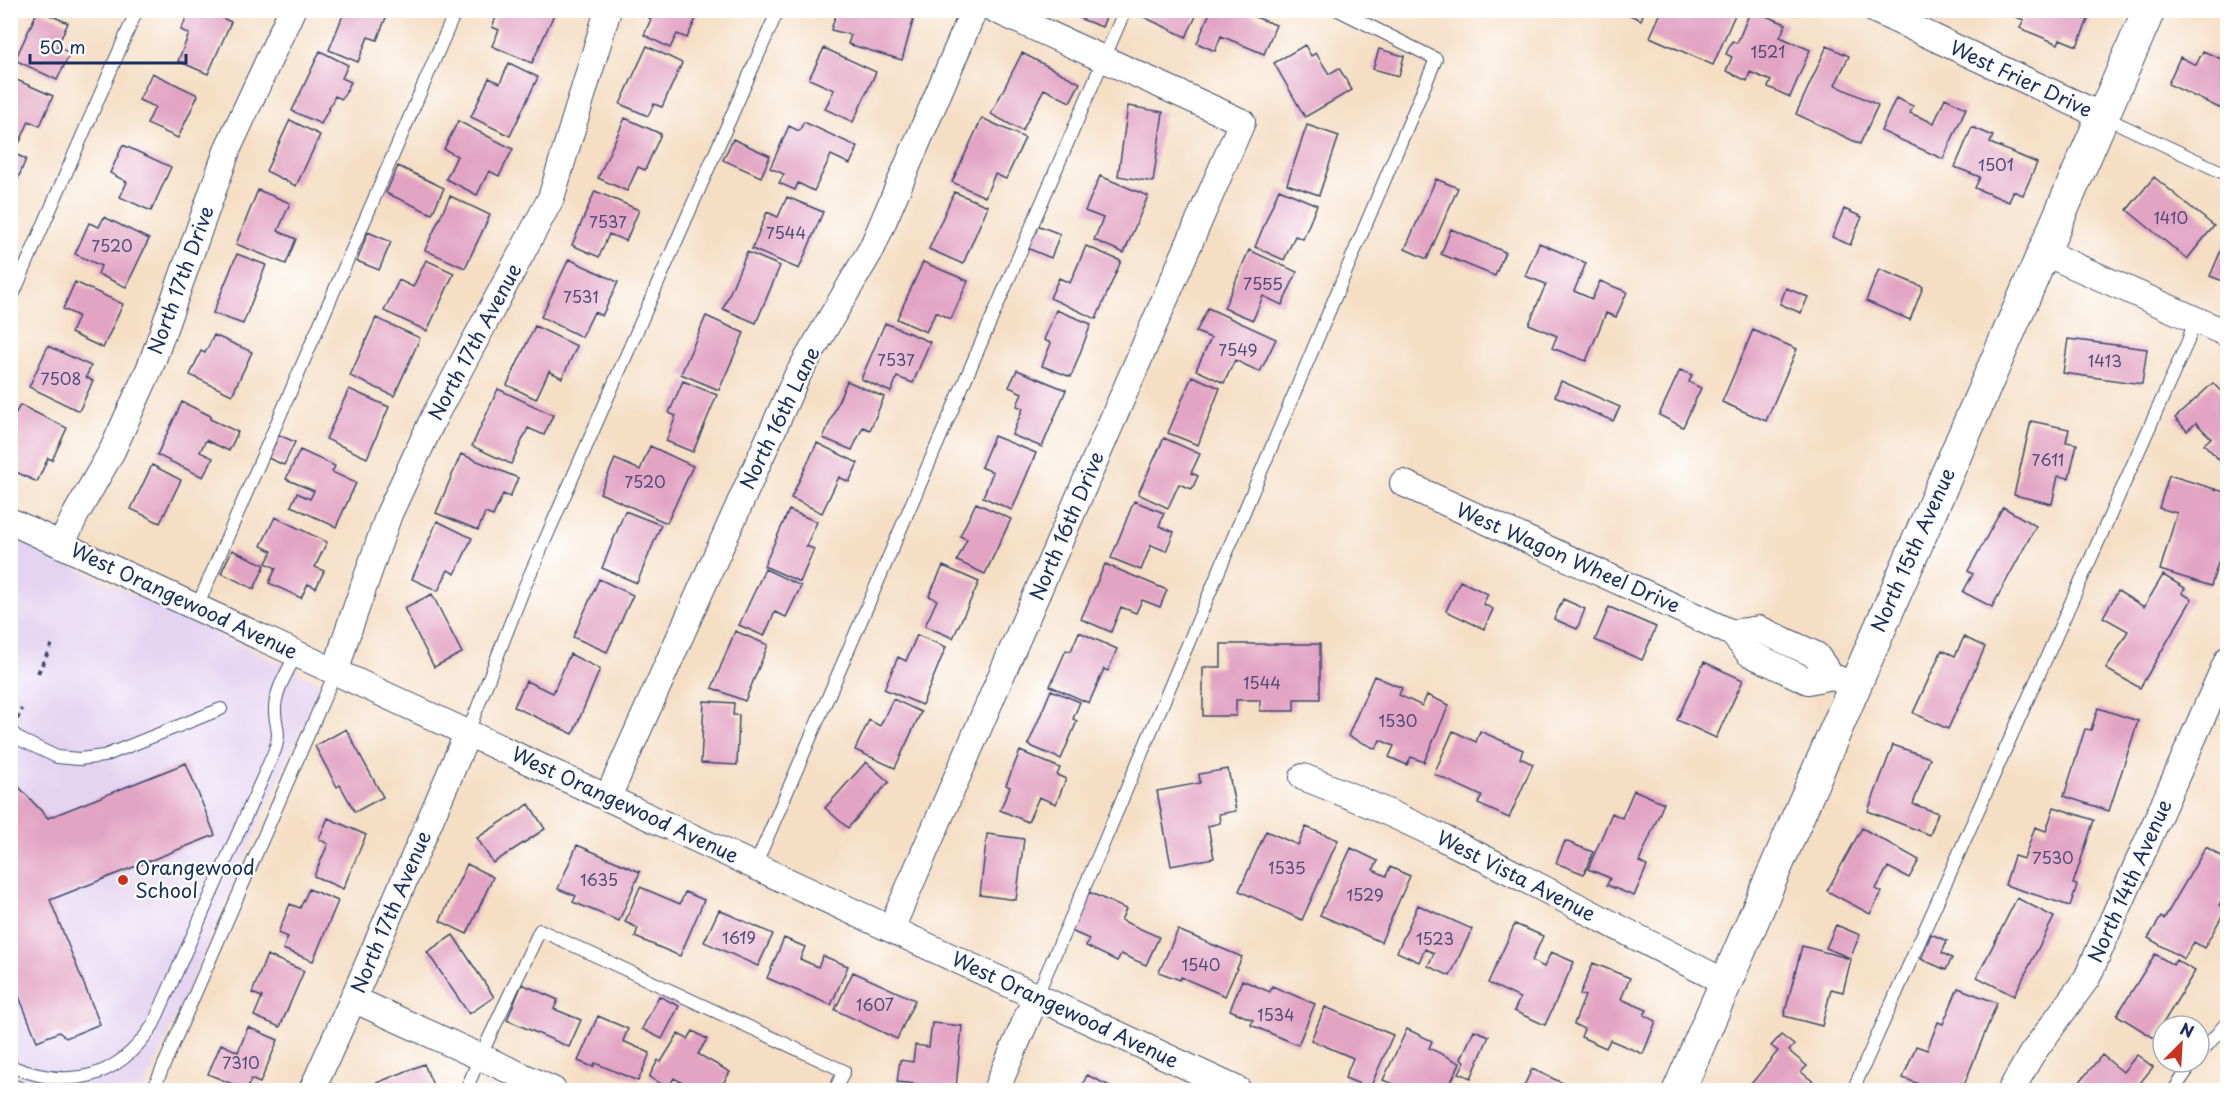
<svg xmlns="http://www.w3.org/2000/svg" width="2238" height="1101" font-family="'Playpen Sans',sans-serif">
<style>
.built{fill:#e4d3f1}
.building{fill:#e3a4c4}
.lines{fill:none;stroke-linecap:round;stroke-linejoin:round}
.service-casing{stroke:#3c496d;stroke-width:14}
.minor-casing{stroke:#3c496d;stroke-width:28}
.tertiary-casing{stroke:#3c496d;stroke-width:34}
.path{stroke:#3c496d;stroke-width:4;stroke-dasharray:4.5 4.5;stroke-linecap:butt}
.service{stroke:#fff;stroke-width:12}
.minor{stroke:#fff;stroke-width:26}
.tertiary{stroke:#fff;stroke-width:32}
.poi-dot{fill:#c8321e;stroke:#fff;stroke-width:2}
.labels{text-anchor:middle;stroke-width:4.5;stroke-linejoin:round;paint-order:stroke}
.number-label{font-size:16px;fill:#4d4c78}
.street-label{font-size:20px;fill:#1b2f5e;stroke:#fff}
.poi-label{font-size:20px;fill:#1b2f5e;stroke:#fff;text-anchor:start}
</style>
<rect width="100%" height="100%" fill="#fff"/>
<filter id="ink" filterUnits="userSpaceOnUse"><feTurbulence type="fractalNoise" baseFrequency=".0167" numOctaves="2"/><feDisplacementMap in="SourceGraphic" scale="12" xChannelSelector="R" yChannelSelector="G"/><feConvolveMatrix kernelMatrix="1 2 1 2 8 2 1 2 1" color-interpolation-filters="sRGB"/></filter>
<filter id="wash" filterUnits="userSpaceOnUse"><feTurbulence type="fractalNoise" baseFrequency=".008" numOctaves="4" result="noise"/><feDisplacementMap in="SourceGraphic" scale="24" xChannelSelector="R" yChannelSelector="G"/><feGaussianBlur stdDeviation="1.35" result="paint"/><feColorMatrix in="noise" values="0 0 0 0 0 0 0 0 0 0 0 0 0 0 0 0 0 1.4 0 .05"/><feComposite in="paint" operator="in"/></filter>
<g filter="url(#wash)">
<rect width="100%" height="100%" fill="#f5dec4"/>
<path class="built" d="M11 537 321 683 144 1090H38L11 1078Z"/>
<g id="blocks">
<path class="building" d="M38 10 68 23 57 47 70 53 57 80 15 60Z
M190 10H204L231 22 208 74 178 61 189 34 181 30Z
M345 10H389L377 40 368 37 358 62 329 50Z
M499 10H556L532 63 492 46 499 30 492 27Z
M648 10H700L687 38 677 34 670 48 644 35 651 19 646 16Z
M837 10H916L902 60 848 44 851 35 831 30Z
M1085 10H1109L1102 27 1081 19Z
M1129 10H1199L1186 37Z
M1211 10H1252L1250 15 1276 25 1264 54 1221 36 1215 51 1197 43Z
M1618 10H1645L1641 20Z
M1662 10H1696L1709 16 1712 10H1737L1713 65 1650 37Z
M1751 10 1786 24 1780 37 1810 50 1790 97 1768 87 1771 81 1750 72 1747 81 1726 71 1732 57 1726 54 1732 41 1737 43Z
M2011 10H2092L2077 46 2060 39 2058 44 2020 28 2024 20 2010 15Z
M1305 45 1311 56 1316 53 1329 74 1339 68 1352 90 1305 117 1274 63Z
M647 46 682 63 662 107 654 104 648 116 620 104Z
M1827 46 1849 56 1835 85 1878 105 1860 144 1796 114Z
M824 48 876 72 853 122 825 109 834 90 809 79Z
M1379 49 1404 56 1399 76 1373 69Z
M320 51 348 65 342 78 351 82 342 99 335 96 321 124 292 111Z
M2203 51 2228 62V112L2168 84 2180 57 2196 65Z
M1022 53 1080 83 1070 102 1044 89 1022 131 991 114Z
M509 63 538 77 510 136 471 117 489 78 500 83Z
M152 73 198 95 178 138 147 124 155 107 139 100Z
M12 78 53 96 40 126 29 121 20 142 10 138Z
M1896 98 1913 106 1910 113 1934 123 1945 98 1966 108 1943 159 1881 131Z
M1128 106 1163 112 1153 182 1118 176Z
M625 118 661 134 645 170 638 167 627 191 598 178Z
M982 118 1025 138 1006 179 995 174 985 197 952 182Z
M290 120 320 135 296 186 266 171Z
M458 121 513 149 499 176 489 171 477 195 446 179 457 156 444 149Z
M804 122 858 147 850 164 831 155 814 191 798 183 795 190 779 183 784 174 770 168 789 126 799 131Z
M1307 125 1339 136 1319 195 1287 184Z
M1972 127 1993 136 1990 143 2037 163 2023 195 2013 191 2009 202 1975 188 1980 177 1955 167Z
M733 139 770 156 761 177 723 160Z
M123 145 171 167 151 211 120 197 127 182 110 173Z
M10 152 26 159 11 196H10Z
M398 166 444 188 432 214 386 193Z
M1100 176 1148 196 1124 253 1094 240 1103 218 1085 211Z
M2154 177 2214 226 2187 259 2127 210Z
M1436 179 1458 188 1427 259 1405 249Z
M1279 189 1317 205 1303 239 1295 236 1284 260 1255 247Z
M258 190 290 203 278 231 296 239 286 264 236 244Z
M595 191 639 210 626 241 609 234 599 257 572 245Z
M954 192 988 206 963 264 929 249Z
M450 196 490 215 465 268 425 250Z
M787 197 823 212 799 269 752 249 767 212 778 217Z
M1844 209 1862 217 1850 245 1832 237Z
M104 217 149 239 126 287 98 274 101 266 75 254 89 223 99 227Z
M1037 225 1060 234 1051 258 1027 248Z
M1451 229 1505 252 1495 276 1441 254Z
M368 232 391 242 379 270 357 261Z
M2225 241 2228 242V283L2210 276Z
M1539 243 1586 263 1574 291 1592 299 1600 281 1627 292 1616 317 1606 313 1586 361 1552 348 1557 336 1529 324 1546 284 1525 276Z
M1086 246 1121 261 1096 319 1050 298 1059 278 1070 283Z
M1249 250 1297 272 1282 305 1263 296 1253 320 1224 308Z
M747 252 780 266 756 323 723 309Z
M237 254 266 265 243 324 213 313Z
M569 259 618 282 602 316 594 312 582 337 541 317Z
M426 260 454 273 427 331 384 311 399 280 413 287Z
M923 262 968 281 951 319 936 312 926 332 897 319Z
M1879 269 1923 287 1910 320 1866 301Z
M75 282 123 304 103 348 71 333 78 316 63 309Z
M1786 288 1808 297 1801 313 1780 304Z
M1208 308 1276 339 1260 372 1235 360 1224 383 1196 370 1211 338 1196 332Z
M1056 310 1091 324 1071 377 1042 366 1051 343 1044 340Z
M706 316 744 333 719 390 681 374Z
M376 318 420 338 394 396 350 376Z
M885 323 930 342 913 383 897 377 891 392 861 379Z
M535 326 577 346 562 378 549 371 536 399 507 385Z
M1753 330 1797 349 1766 421 1722 402Z
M214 335 252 352 232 395 190 375 201 351 205 353Z
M2068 339 2147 349 2142 384 2063 373Z
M48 346 91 366 86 377 93 381 79 411 29 387Z
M1017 370 1066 390 1042 447 1012 435 1023 408 1017 406 1022 393 1009 387Z
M1680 370 1692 375 1689 382 1701 388 1683 427 1659 415Z
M1192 376 1220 388 1198 445 1168 433Z
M683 381 717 395 693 452 666 441 676 416 669 413Z
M847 381 884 397 870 430 863 427 852 450 823 438Z
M1561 381 1620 407 1613 421 1555 396Z
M2213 383 2228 399V464L2225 466 2204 444 2211 438 2196 423 2187 431 2175 418Z
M349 389 389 407 367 458 326 439Z
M498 389 553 415 544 435 528 428 511 464 472 446Z
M182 402 211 416 210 419 238 432 229 451 206 440 200 452 213 458 203 477 157 455Z
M20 405 67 428 52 460 48 458 37 482 10 469V424Z
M2031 421 2069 429 2066 442 2077 444 2069 478 2058 476 2052 504 2014 495Z
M279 435 295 442 284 465 268 458Z
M994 436 1036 453 1012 510 983 497 993 472 981 467Z
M1164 438 1200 454 1191 473 1198 476 1192 489 1179 484 1168 508 1138 494Z
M817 443 858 463 849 482 839 477 822 513 791 498Z
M650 446 693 466 667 523 600 493 615 459 640 470Z
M300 450 335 466 332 472 356 483 336 527 291 506 297 493 310 499 314 491 286 479Z
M461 454 518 478 510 497 503 494 493 516 485 513 478 530 436 513Z
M152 465 181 480 160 523 131 509Z
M2169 475 2228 493V530L2211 586 2160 570 2177 513 2159 508Z
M1134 501 1164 513 1159 526 1174 532 1166 551 1151 545 1141 570 1111 558Z
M976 503 1011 519 985 574 957 561 967 539 960 536Z
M2003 507 2036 526 1992 607 1963 592 1973 574 1968 571Z
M789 510 817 522 806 546 814 549 800 582 764 566Z
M625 511 661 525 637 583 602 568Z
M275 517 327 542 315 567 324 571 316 588 308 584 301 598 269 583 276 568 266 563 272 551 261 546Z
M437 521 472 538 455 574 448 570 438 591 412 579Z
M232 550 265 565 254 589 221 573Z
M1105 564 1167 590 1160 607 1142 600 1136 613 1121 607 1111 632 1081 619Z
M943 566 979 582 953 638 925 626 937 600 929 596Z
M765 569 801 586 786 617 775 612 764 636 739 625Z
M2163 575 2185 588 2182 593 2192 599 2140 688 2106 669 2128 631 2103 617 2118 591 2144 607Z
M599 579 633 595 607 652 573 637Z
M1460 581 1488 594 1483 604 1493 609 1484 629 1446 611Z
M432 594 462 653 434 667 404 608Z
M1563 599 1585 609 1577 629 1554 619Z
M1609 607 1656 627 1642 660 1595 640Z
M735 631 768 645 745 701 712 688Z
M1079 632 1117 649 1108 671 1104 669 1089 703 1050 686 1066 650 1071 651Z
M917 635 946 647 922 705 884 689 898 657 906 661Z
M1964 637 1985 647 1948 729 1913 713 1942 650 1955 656Z
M1221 644H1320V699H1294V711H1260V700H1236V716H1203V667H1221Z
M570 654 600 669 573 734 514 707 526 681 553 693Z
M1704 662 1743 680 1716 738 1677 720Z
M1374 676 1402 688 1399 695 1422 706 1427 695 1449 705 1424 762 1411 757 1407 765 1389 757 1394 746 1380 740 1376 749 1348 736Z
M1051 690 1080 702 1073 719 1077 721 1061 759 1028 745Z
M893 699 921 712 895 768 855 750 869 720 880 726Z
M704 701 734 703 733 715H739L737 765 701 763Z
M2098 708 2138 721 2109 811 2064 796 2085 729 2091 730Z
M346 729 383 797 355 812 340 785 337 787 315 746Z
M1453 731 1476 742 1480 731 1523 750 1520 758 1533 764 1509 818 1478 804 1482 796 1434 774Z
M1893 745 1930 758 1913 804 1938 813 1930 835 1868 811Z
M1020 751 1060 768 1057 775 1066 779 1056 804 1039 797 1028 822 1000 810 1010 787 1006 785Z
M866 762 889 782 848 828 825 808Z
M186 763 215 835 50 900 100 1024 66 1038 59 1032 37 1041 10 974V781L19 787 48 818Z
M1228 769 1236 811 1219 814 1220 823 1208 826 1214 858 1171 866 1157 791 1200 783 1199 774Z
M1634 790 1664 803 1639 862 1647 866 1634 896 1607 885 1610 878 1588 869 1612 813 1622 818Z
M529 804 545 829 493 863 477 838Z
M2054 807 2094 820 2073 884 2077 885 2070 906 2005 885 2014 856 2024 859 2035 827 2046 831Z
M328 818 366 835 343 889 314 876 328 844 319 839Z
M1306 827 1338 840 1302 920 1239 891 1266 831 1298 845Z
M1862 828 1919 860 1909 878 1888 867 1876 889 1882 892 1870 914 1827 891Z
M987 834 1024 839 1016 900 980 895Z
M1565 841 1593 852 1584 874 1556 863Z
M577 845 640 872 619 921 573 902 576 896 558 889Z
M2206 847 2228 860V890L2219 905 2226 909 2204 948 2194 942 2184 959 2148 938 2161 917 2164 919Z
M1351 848 1378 861 1373 870 1386 876 1390 867 1410 876 1381 942 1320 915Z
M467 864 493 877 467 934 440 921Z
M640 887 680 904 685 892 704 900 680 956 635 937 638 928 625 922Z
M309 889 338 901 313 961 283 949 288 937 278 933 290 904 300 908Z
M1089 892 1126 909 1121 920 1159 937 1146 965 1121 954 1117 961 1086 946 1089 939 1071 931Z
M2017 898 2054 917 2014 996 1977 977Z
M1418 905 1472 929 1450 976 1428 966 1434 953 1425 949 1419 962 1397 952Z
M719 910 773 934 758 966 704 942Z
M1515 924 1543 936 1532 961 1544 967 1551 952 1574 962 1545 1025 1514 1011 1520 998 1488 983Z
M1836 925 1860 935 1850 958 1826 948Z
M1178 930 1242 957 1225 996 1181 977 1180 980 1159 972Z
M1931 934 1947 941 1942 953 1952 958 1946 970 1921 959Z
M453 935 494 997 469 1014 427 952Z
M784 938 805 947 800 959 818 967 823 956 848 966 831 1005 767 978Z
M1802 946 1851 959 1843 992 1831 989 1822 1026 1784 1016Z
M2155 954 2173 965 2176 960 2195 971 2154 1038 2117 1015Z
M267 955 304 971 280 1027 254 1016 262 997 252 993Z
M1593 963 1630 978 1621 999 1647 1010 1644 1015 1656 1021 1643 1054 1610 1040 1606 1048 1581 1037 1584 1029 1574 1024 1585 996 1580 994Z
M853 972 915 1000 897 1039 835 1010Z
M1242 980 1270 992 1272 986 1315 1004 1298 1045 1251 1025 1253 1020 1230 1010Z
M522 984 558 1000 554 1009 581 1020 569 1047 507 1020Z
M1958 988 1997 1003 1962 1090H1935L1903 1078 1916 1046 1927 1050 1938 1022 1943 1024Z
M659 996 679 1006 662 1039 642 1029Z
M1325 1007 1393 1035 1370 1088 1345 1078 1353 1058 1311 1040Z
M598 1016 628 1029 623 1041 650 1053 638 1081 595 1063 593 1067 578 1061Z
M932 1023 962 1026 956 1088 897 1082 900 1060 913 1062 915 1045 929 1047Z
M248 1027 278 1040 260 1083 251 1079 247 1090 208 1074 221 1044 238 1052Z
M1407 1029 1432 1041 1429 1048 1460 1063 1447 1090H1396L1398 1086 1383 1080Z
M1474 1030 1489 1036 1471 1078 1459 1073 1465 1061 1461 1059Z
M693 1031 707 1039 698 1054 730 1072 719 1090H695L674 1078 668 1088 649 1077 658 1060 661 1062 678 1034 688 1039Z
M1781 1035 1794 1045 1789 1051 1807 1066 1801 1072 1824 1090H1759L1751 1084 1778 1051 1771 1046Z
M2102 1055 2123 1072 2137 1055 2153 1067 2136 1088 2130 1083 2124 1090H2073Z
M424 1064 435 1090H359Z
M1532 1069 1578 1090H1522Z
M1087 1075 1116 1089 1115 1090H1080Z"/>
</g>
</g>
<g filter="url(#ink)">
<use href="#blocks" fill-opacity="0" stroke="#3c496d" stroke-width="1.5"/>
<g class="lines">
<g class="service-casing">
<path id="service" d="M2104 117 2228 175
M10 302 137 10
M197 607 456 10
M10 731 21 740 57 757 79 759 104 756 221 709
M468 732 524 588 778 10
M755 866 1125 10
M1036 997 1099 854 1436 59 1338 10
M2199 1055 2228 1021
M10 1066C70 1090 117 1080 153 1025L275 750C281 730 276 730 275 712 274 691 288 671 297 653
M10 1084 25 1090
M153 1090 336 671
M466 1090 480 1057 540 930 844 1071 835 1090
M1853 1090 2188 341 2195 319
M2174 1090 2193 1062"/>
</g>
<g class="minor-casing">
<path id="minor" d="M1875 10 2102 116
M2043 252 2228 334
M1403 483 1732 633 1749 653 1808 681 1831 676
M10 521 1238 1090
M61 545 76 514 112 451 151 365 228 148 292 10
M1732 633 1759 629 1816 655 1831 676 1843 681
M336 671 345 640 389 514 434 417 551 198 608 10
M1303 777C1449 833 1585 913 1725 982
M608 797 797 376 872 248 974 10
M891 929 1242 122 996 10
M353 999 553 1090
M312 1090 353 999 468 732
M996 1090 1036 997
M2011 1090 2031 1055 2087 978 2228 659"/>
</g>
<g class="tertiary-casing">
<path id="tertiary" d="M1679 1090 2149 10"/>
</g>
<path class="path" d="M38 673 53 642
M17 719 22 709"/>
<use href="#service" class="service"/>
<use href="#minor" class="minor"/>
<use href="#tertiary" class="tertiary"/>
</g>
</g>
<circle class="poi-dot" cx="123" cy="880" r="6"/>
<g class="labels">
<g class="number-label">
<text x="1768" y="58">1521</text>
<text x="1996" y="171">1501</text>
<text x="2171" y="224">1410</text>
<text x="608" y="228">7537</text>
<text x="786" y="239">7544</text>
<text x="112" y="252">7520</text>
<text x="1263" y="290">7555</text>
<text x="581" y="303">7531</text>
<text x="1238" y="356">7549</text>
<text x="896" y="366">7537</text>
<text x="2105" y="367">1413</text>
<text x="61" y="385">7508</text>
<text x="2048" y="466">7611</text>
<text x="645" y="488">7520</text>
<text x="1262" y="689">1544</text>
<text x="1398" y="727">1530</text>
<text x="2053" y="864">7530</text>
<text x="1287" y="874">1535</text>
<text x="599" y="886">1635</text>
<text x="1365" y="901">1529</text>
<text x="739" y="944">1619</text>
<text x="1435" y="945">1523</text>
<text x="1201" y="971">1540</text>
<text x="875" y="1011">1607</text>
<text x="1276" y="1021">1534</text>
<text x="241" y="1069">7310</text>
</g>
<g class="street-label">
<text transform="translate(2021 79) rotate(25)" y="7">West Frier Drive</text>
<text transform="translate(181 280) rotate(-70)" y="7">North 17th Drive</text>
<text transform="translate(475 342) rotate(-62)" y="7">North 17th Avenue</text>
<text transform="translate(780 418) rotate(-64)" y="7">North 16th Lane</text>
<text transform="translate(1067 526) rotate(-67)" y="7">North 16th Drive</text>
<text transform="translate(1913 550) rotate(-66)" y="7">North 15th Avenue</text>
<text transform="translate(1568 558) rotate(24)" y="7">West Wagon Wheel Drive</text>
<text transform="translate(184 601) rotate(25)" y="7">West Orangewood Avenue</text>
<text transform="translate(625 805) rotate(25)" y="7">West Orangewood Avenue</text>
<text transform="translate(1516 876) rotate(27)" y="7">West Vista Avenue</text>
<text transform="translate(2130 881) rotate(-66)" y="7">North 14th Avenue</text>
<text transform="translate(391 912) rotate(-67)" y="7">North 17th Avenue</text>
<text transform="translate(1065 1010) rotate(25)" y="7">West Orangewood Avenue</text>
</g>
<g class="poi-label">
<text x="135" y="875">Orangewood<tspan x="135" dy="23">School</tspan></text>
</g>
</g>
<rect width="2238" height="1101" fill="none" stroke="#fff" stroke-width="36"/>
<g transform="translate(2181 1044) rotate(24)"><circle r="28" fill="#ffffff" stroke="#a4acbf" stroke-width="1.5"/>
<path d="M0-4.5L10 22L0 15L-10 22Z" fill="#c8321e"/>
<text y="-9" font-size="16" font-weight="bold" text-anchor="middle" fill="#1b2f5e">N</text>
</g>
<path d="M30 54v9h156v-9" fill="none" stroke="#1b2f5e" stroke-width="3"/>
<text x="39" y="54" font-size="18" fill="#1b2f5e" stroke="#ffffff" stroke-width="4.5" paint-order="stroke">50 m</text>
</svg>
